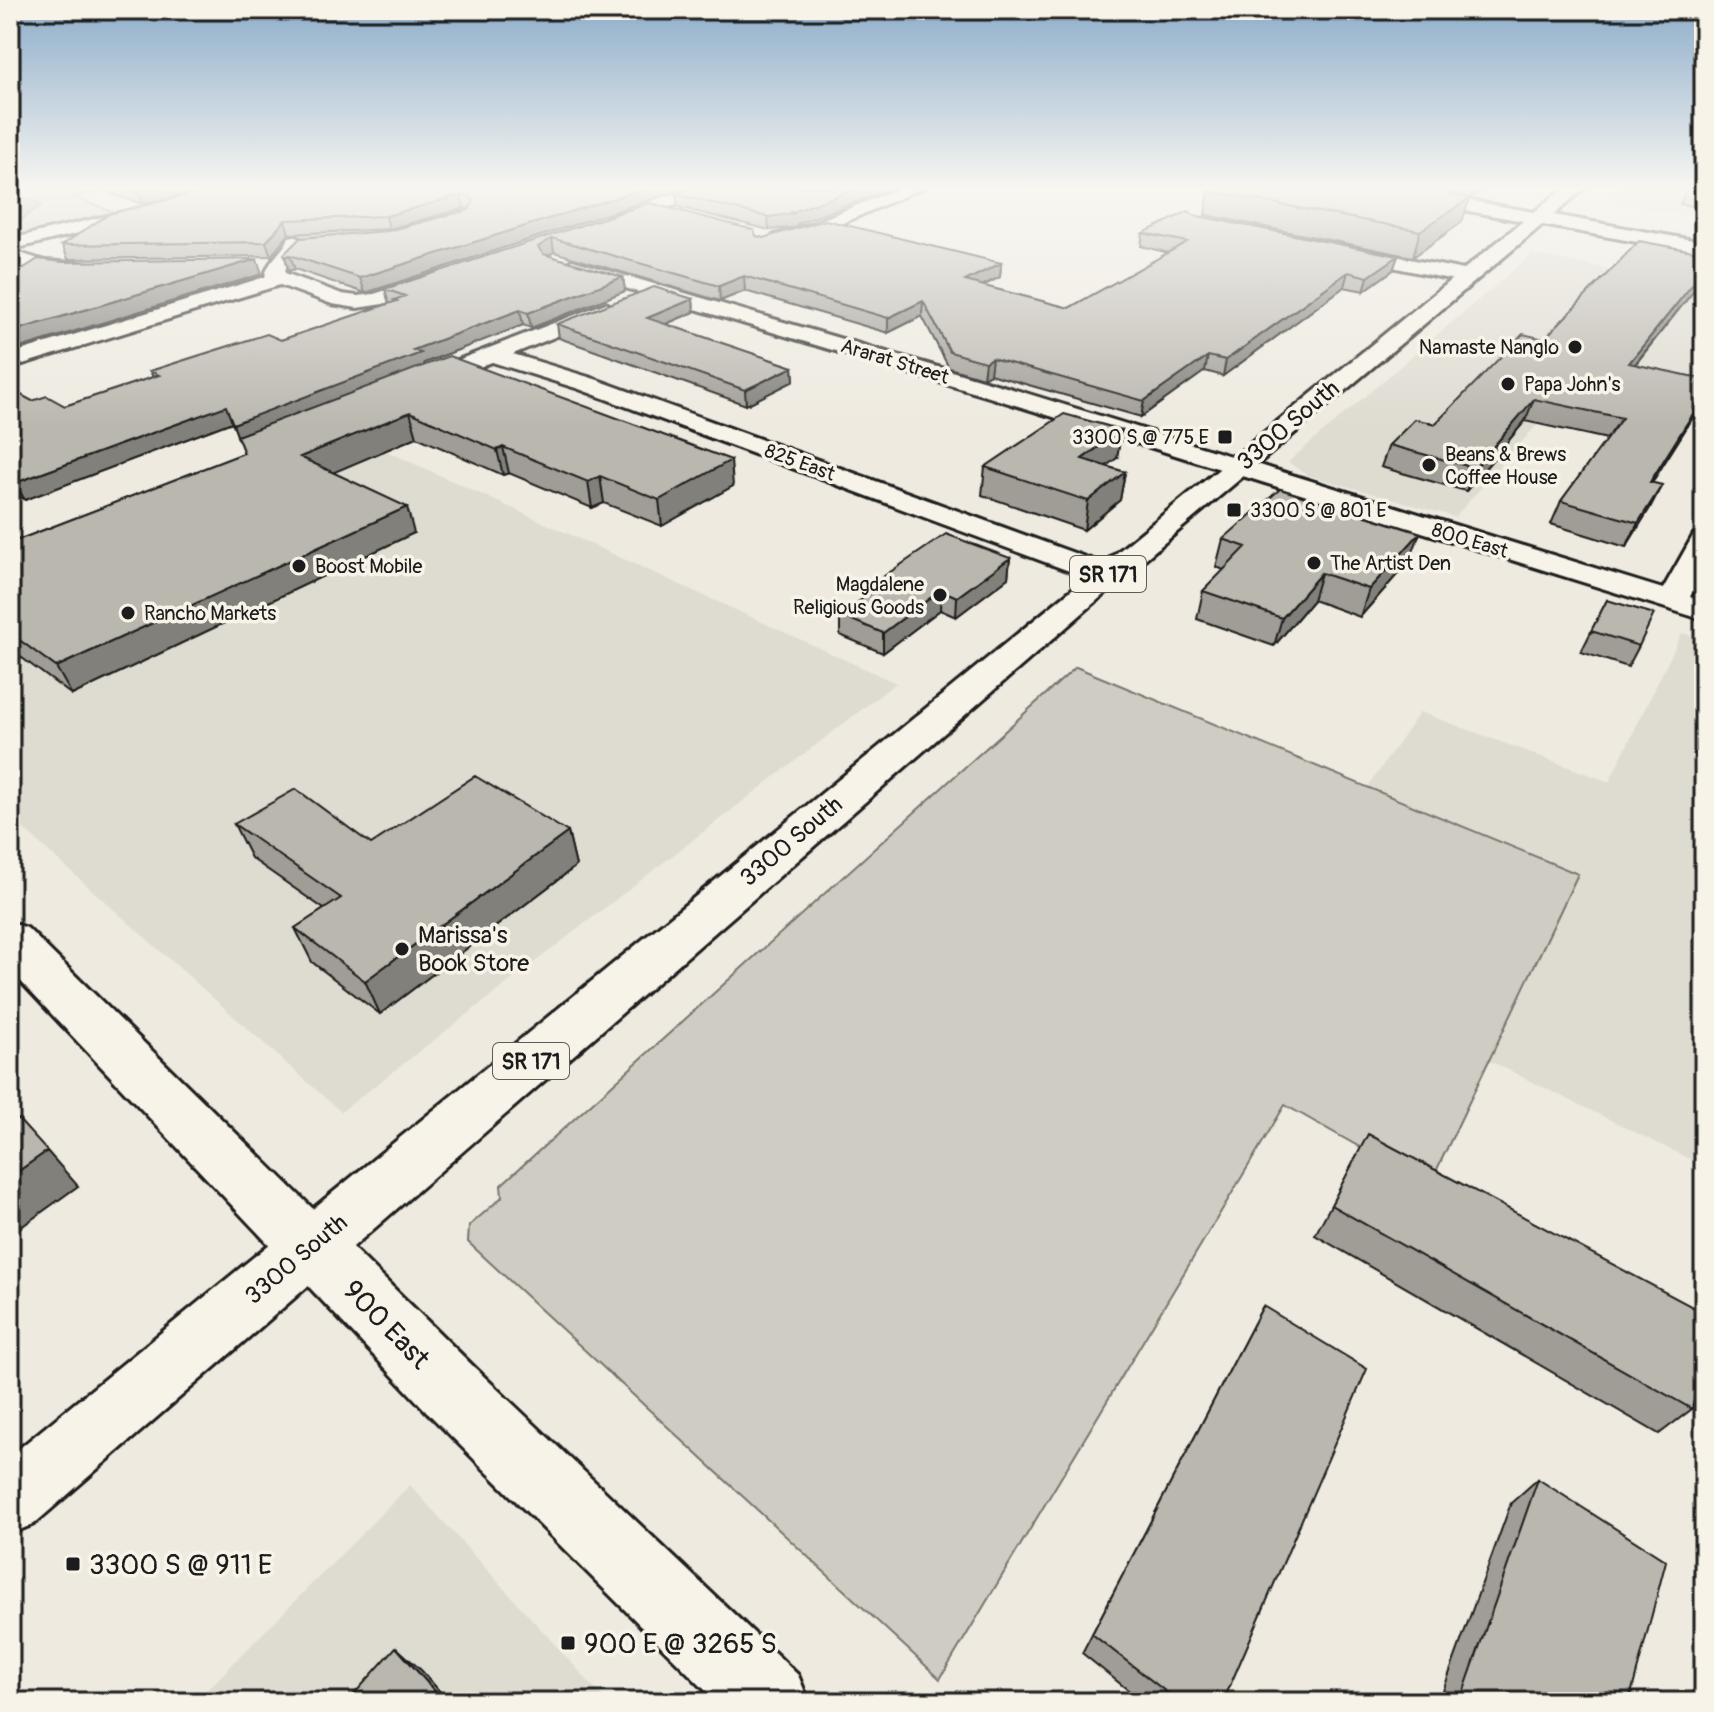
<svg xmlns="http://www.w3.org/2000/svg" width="1714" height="1712" font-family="Pangolin,sans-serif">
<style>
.built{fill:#dedbd1}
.green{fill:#cfccc3;stroke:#767470;stroke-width:2}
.water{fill:#a6a39d;stroke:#6f6d69;stroke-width:2}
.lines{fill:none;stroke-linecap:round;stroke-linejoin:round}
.river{fill:#a6a39d;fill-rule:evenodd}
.street-casing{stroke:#1c1c1c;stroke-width:6}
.secondary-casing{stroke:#1c1c1c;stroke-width:6}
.primary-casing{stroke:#1c1c1c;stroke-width:6}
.street{fill:#f7f3e8;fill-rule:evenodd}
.secondary{fill:#f7f3e8;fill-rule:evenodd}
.primary{fill:#f7f3e8;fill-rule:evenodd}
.wall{fill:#a09d96;stroke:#1c1c1c;stroke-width:2}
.shaded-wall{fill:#82807a;stroke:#1c1c1c;stroke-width:2}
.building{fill:#bab7af;stroke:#1c1c1c;stroke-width:2}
.poi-dot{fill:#1c1c1c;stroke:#f7f3e8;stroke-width:3}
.labels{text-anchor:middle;stroke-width:7;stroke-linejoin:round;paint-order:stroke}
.far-poi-label{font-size:20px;fill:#1c1c1c;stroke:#f7f3e8;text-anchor:start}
.far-street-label{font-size:20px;fill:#1c1c1c;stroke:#f7f3e8}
.shield{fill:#f7f3e8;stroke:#5e5c59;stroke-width:2}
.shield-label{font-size:22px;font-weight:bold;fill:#1c1c1c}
.street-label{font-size:24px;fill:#1c1c1c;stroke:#f7f3e8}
.poi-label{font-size:24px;fill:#1c1c1c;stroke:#f7f3e8;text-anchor:start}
.near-street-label{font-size:28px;fill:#1c1c1c;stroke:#f7f3e8}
.near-poi-label{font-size:28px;fill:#1c1c1c;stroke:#f7f3e8;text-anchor:start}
</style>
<rect width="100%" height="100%" fill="#eeeae0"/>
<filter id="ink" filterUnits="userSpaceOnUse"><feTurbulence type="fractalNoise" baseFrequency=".0125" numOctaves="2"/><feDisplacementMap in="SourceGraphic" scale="16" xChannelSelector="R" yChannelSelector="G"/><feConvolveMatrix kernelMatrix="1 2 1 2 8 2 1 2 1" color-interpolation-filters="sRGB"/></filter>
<g filter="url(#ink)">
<path class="built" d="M1622 187H1704V219L1610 202 1607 200Z
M1532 254 1704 288V396L1582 374 1455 517 1307 475 1288 462Z
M338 429 896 683 341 1112 10 817V558Z
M1682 633 1704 640V1166L1490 1061 1578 874 1367 788 1420 712 1609 782Z
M410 1485 607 1702H195Z"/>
<path class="green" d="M10 187H119L73 197 117 213 10 239Z
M1076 667 1578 874 1429 1186 1285 1105 940 1679 483 1256 468 1242 469 1226 502 1197 501 1185Z"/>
<path class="water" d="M10 197 28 198 41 205 20 221V226L10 228Z"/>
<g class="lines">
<path class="river" d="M493 187H595L590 194 544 206 495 207 386 239 304 245 292 241 286 234 292 227 304 223 384 219Z"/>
<g class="street-casing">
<path id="street" d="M228 187H255L253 190 10 250 45 261 91 264 94 268 91 272 43 273 10 262V239Z
M697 187H721L719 190C701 196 605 231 597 229L594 225 640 203Z
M903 187H924L825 231 780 244 771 239 774 235 813 223Z
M295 236 307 244 286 267 285 273 342 294 357 296 374 294 440 273 450 279 447 283 383 304 357 308 332 304 280 285 10 368V354L265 277C267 260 285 251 289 237Z
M1342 245 1468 271 1478 277 1468 283 1335 255 1333 251Z
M572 260 1006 387 1663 589 1694 534 1704 531V568L1690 597 1704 601V620L989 397 565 270 562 266Z
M606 303 616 309 613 313 513 354 595 379 1118 569 1122 575 1118 581 1107 584 1096 581 579 389 492 362 424 389H408L404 384 408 379Z"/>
</g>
<g class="secondary-casing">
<path id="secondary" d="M10 922 27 928 475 1368 798 1675 809 1702H717L429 1414 10 970Z"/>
</g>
<g class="primary-casing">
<path id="primary" d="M1356 187H1393L1534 212 1565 187H1585L1554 215 1704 242V254L1542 225 1139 564 34 1524 10 1534V1456L1523 221 1365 192Z"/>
</g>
<use href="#street" class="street"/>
<use href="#secondary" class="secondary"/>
<use href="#primary" class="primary"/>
</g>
<path class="wall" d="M107 187H217L143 204 110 194Z
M220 187H690L365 293 295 269 289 271 285 257 388 231 469 209 464 208 389 229 289 234 271 256 68 259 62 245Z
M1219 187H1486L1470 198 1456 195 1462 222 1413 257 1205 215 1209 191Z
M1688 187H1704V208L1680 204Z
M676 194 797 224V227L769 230 678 207Z
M650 203 763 238 1001 263 1000 277 983 286 1069 308 1169 253 1141 246 1143 233 1193 215 1398 256 1393 270 1364 291 1344 287 1223 376 1205 371 1141 417 990 374 983 378 949 368 922 316 888 333 745 291 720 301 554 252 548 256 623 277 625 291 531 328 523 325 424 363V366L733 486 662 526 604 503 592 508 509 473 503 475 417 437 333 472 414 533 72 695 10 649V543L244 453 232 422 25 500 10 491V389L32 401 65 406 153 377 150 371 281 340 389 304 385 289Z
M1704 270V278L1635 365 1704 379V400L1652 482 1650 508 1626 547 1551 524 1561 501 1607 439 1525 421 1466 491 1381 467 1389 445 1435 424 1544 339Z
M693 299 694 312 666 324 793 367 794 381 746 405 559 338 557 324Z
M1117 458 1105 466 1125 472 1120 500 1084 530 982 495 985 467Z
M1223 539 1410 560 1360 617 1313 600 1274 646 1197 619 1203 591 1224 570 1216 567Z
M1010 558 1008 578 956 617 940 610 883 653 840 635V615L871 593V585Z
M1607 600 1639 646 1628 667 1581 652Z
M234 824 371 844 568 832 576 866 380 1014 312 962 295 928 324 909 251 858Z
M1368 1135 1692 1409 1659 1434 1315 1235Z
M1263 1306 1223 1702H1143L1082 1653Z
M1538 1479 1629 1702H1439L1511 1503Z"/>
<path class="shaded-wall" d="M158 187H217L143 204 138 191Z
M649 187H690L365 293 360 278Z
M861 187H895L797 224V227L769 230 768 217 792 212Z
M1458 187 1451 211 1470 198 1462 222 1413 257 1420 231 1448 194Z
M1474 187H1486L1470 198Z
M461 195 464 208 389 229 386 216Z
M285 220 289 234 271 256 266 242Z
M552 238 554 252 540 260 538 247Z
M290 255 295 269 289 271 285 257Z
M1398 256 1393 270 1364 291 1368 277Z
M257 259 262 274 10 351V332Z
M1001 263 1000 277 964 295 965 281Z
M1704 270V278L1619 384 1629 363Z
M1348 272 1344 287 1223 376 1226 360Z
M744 276 745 291 720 301 719 286Z
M623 277 625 291 531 328 528 313Z
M693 299 694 312 649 331 647 318Z
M923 301 922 316 888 333V318Z
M520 310 523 325 424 363 425 369 239 441 233 424 413 350Z
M1208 356 1205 371 1141 417 1144 401Z
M992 358 990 374 983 378 985 362Z
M793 367 794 381 746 405 745 390Z
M1704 396V400L1638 505 1650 482Z
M1534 399 1525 421 1466 491 1475 468Z
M226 406 232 422 25 500 15 483Z
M410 412 417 437 309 483 300 457Z
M1122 430 1117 458 1078 487 1082 459Z
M503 447 509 473 503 475 497 450Z
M731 460 733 486 662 526 659 500Z
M1125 472 1120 500 1084 530 1088 501Z
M600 476 604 503 592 508 588 482Z
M1662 485 1650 508 1626 547 1638 523Z
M407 507 414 533 72 695 56 667Z
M1420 533 1410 560 1360 617 1369 589Z
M1010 558 1008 578 956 617 957 597Z
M1321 573 1313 600 1274 646 1282 618Z
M941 590 940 610 883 653V633Z
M568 832 576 866 380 1014 365 981Z
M47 1151 78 1186 10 1235V1177Z
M10 1368 17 1377 10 1383Z
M396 1647 422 1671 449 1702H444Z"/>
<path class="building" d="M123 187H158L138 191Z
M220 187H649L360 278 290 255 285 257 284 254 300 238 388 231 469 210 474 201 469 196 461 195 386 216 285 220 266 242 62 245 109 214Z
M693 187H861L792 212 796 213 768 217 676 194Z
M1219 187H1458L1448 194 1470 198 1420 231 1209 191Z
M650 203 754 230 756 236 763 238 826 220 1001 263 965 281 1069 308 1187 242 1143 233 1189 211 1193 215 1398 256 1368 277 1348 272 1226 360 1208 356 1144 401 992 358 985 362 950 352 923 301 888 318 744 276 719 286 552 238 538 247 543 254 623 277 528 313 520 310 413 350 421 353 233 424 226 406 15 483 10 479V389L32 401 47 396 65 406 159 375 150 371 267 334 281 340 397 301 394 300 405 296 385 289Z
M1639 241 1704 253V270L1629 363 1704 379V396L1650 482 1662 485 1638 523 1561 501 1622 418 1534 399 1475 468 1389 445 1415 419 1435 424 1523 334 1544 339Z
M38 259 63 262 257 259 10 332V277Z
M654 287 693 299 647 318 793 367 745 390 557 324Z
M449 356 731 460 659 500 600 476 588 482 503 447 497 450 410 412 300 457 407 507 56 667 10 633V543L244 453 237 436Z
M1064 414 1122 430 1082 459 1125 472 1088 501 985 467Z
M1280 489 1420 533 1369 589 1321 573 1282 618 1203 591 1246 547 1223 539Z
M946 534 1010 558 957 597 941 590 883 633 840 615 878 588 871 585Z
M1607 600 1654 614 1639 646 1591 631Z
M475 776 568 832 365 981 295 928 341 898 234 824 296 789 371 844Z
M18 1119 47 1151 10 1177V1124Z
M1368 1134 1704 1313V1355L1692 1409 1331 1205Z
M1263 1306 1367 1369 1223 1702H1179L1092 1634Z
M1538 1479 1666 1561 1629 1702H1460Z
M396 1647 444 1702H347Z
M568 1696 573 1702H563Z"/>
</g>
<linearGradient id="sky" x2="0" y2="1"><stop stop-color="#8dadca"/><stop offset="0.44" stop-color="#f7f6f1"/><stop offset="1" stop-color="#f7f6f1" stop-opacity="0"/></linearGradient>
<rect width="1714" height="426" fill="url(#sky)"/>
<g class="poi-dot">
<circle cx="1575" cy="347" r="8"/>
<circle cx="1508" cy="384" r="8"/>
<rect x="1217" y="429" width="16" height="16" rx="4"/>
<circle cx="1429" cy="465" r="8"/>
<rect x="1226" y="502" width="16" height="16" rx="4"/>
<circle cx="1314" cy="563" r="8"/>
<circle cx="299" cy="566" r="8"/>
<circle cx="940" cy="595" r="8"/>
<circle cx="128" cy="613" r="8"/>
<circle cx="402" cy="949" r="8"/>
<rect x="65" y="1556" width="16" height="16" rx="4"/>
<rect x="560" y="1635" width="16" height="16" rx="4"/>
</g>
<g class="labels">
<g class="far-poi-label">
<text x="1559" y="354" text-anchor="end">Namaste Nanglo</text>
<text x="1524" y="391">Papa John's</text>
<text x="1209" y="444" text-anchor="end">3300 S @ 775 E</text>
<text x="1445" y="461">Beans &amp; Brews<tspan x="1445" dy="23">Coffee House</tspan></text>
<text x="1250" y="517">3300 S @ 801 E</text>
<text x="1330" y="570">The Artist Den</text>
<text x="315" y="573">Boost Mobile</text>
<text x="924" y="591" text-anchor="end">Magdalene<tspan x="924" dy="23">Religious Goods</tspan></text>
<text x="144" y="620">Rancho Markets</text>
</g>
<g class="far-street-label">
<text transform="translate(895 361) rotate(17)" y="7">Ararat Street</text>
<text transform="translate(800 462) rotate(20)" y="7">825 East</text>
<text transform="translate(1470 540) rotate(17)" y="7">800 East</text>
</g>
<g class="shield">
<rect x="1070" y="556" width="76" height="36" rx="6"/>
<rect x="493" y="1043" width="76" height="36" rx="6"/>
</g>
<g class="shield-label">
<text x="1108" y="582">SR 171</text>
<text x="531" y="1069">SR 171</text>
</g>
<g class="street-label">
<text transform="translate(1288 425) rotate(-40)" y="8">3300 South</text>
<text transform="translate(791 841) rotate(-40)" y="8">3300 South</text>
<text transform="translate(296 1259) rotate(-40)" y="8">3300 South</text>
</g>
<g class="poi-label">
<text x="418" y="943">Marissa's<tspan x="418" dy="28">Book Store</tspan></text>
</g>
<g class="near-street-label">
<text transform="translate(387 1324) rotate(46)" y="10">900 East</text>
</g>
<g class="near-poi-label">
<text x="89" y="1574">3300 S @ 911 E</text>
<text x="584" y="1653">900 E @ 3265 S</text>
</g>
</g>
<rect width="1714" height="1712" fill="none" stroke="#f7f3e8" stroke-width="40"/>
<rect x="20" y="20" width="1674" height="1672" fill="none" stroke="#1c1c1c" stroke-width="3" filter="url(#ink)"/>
</svg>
